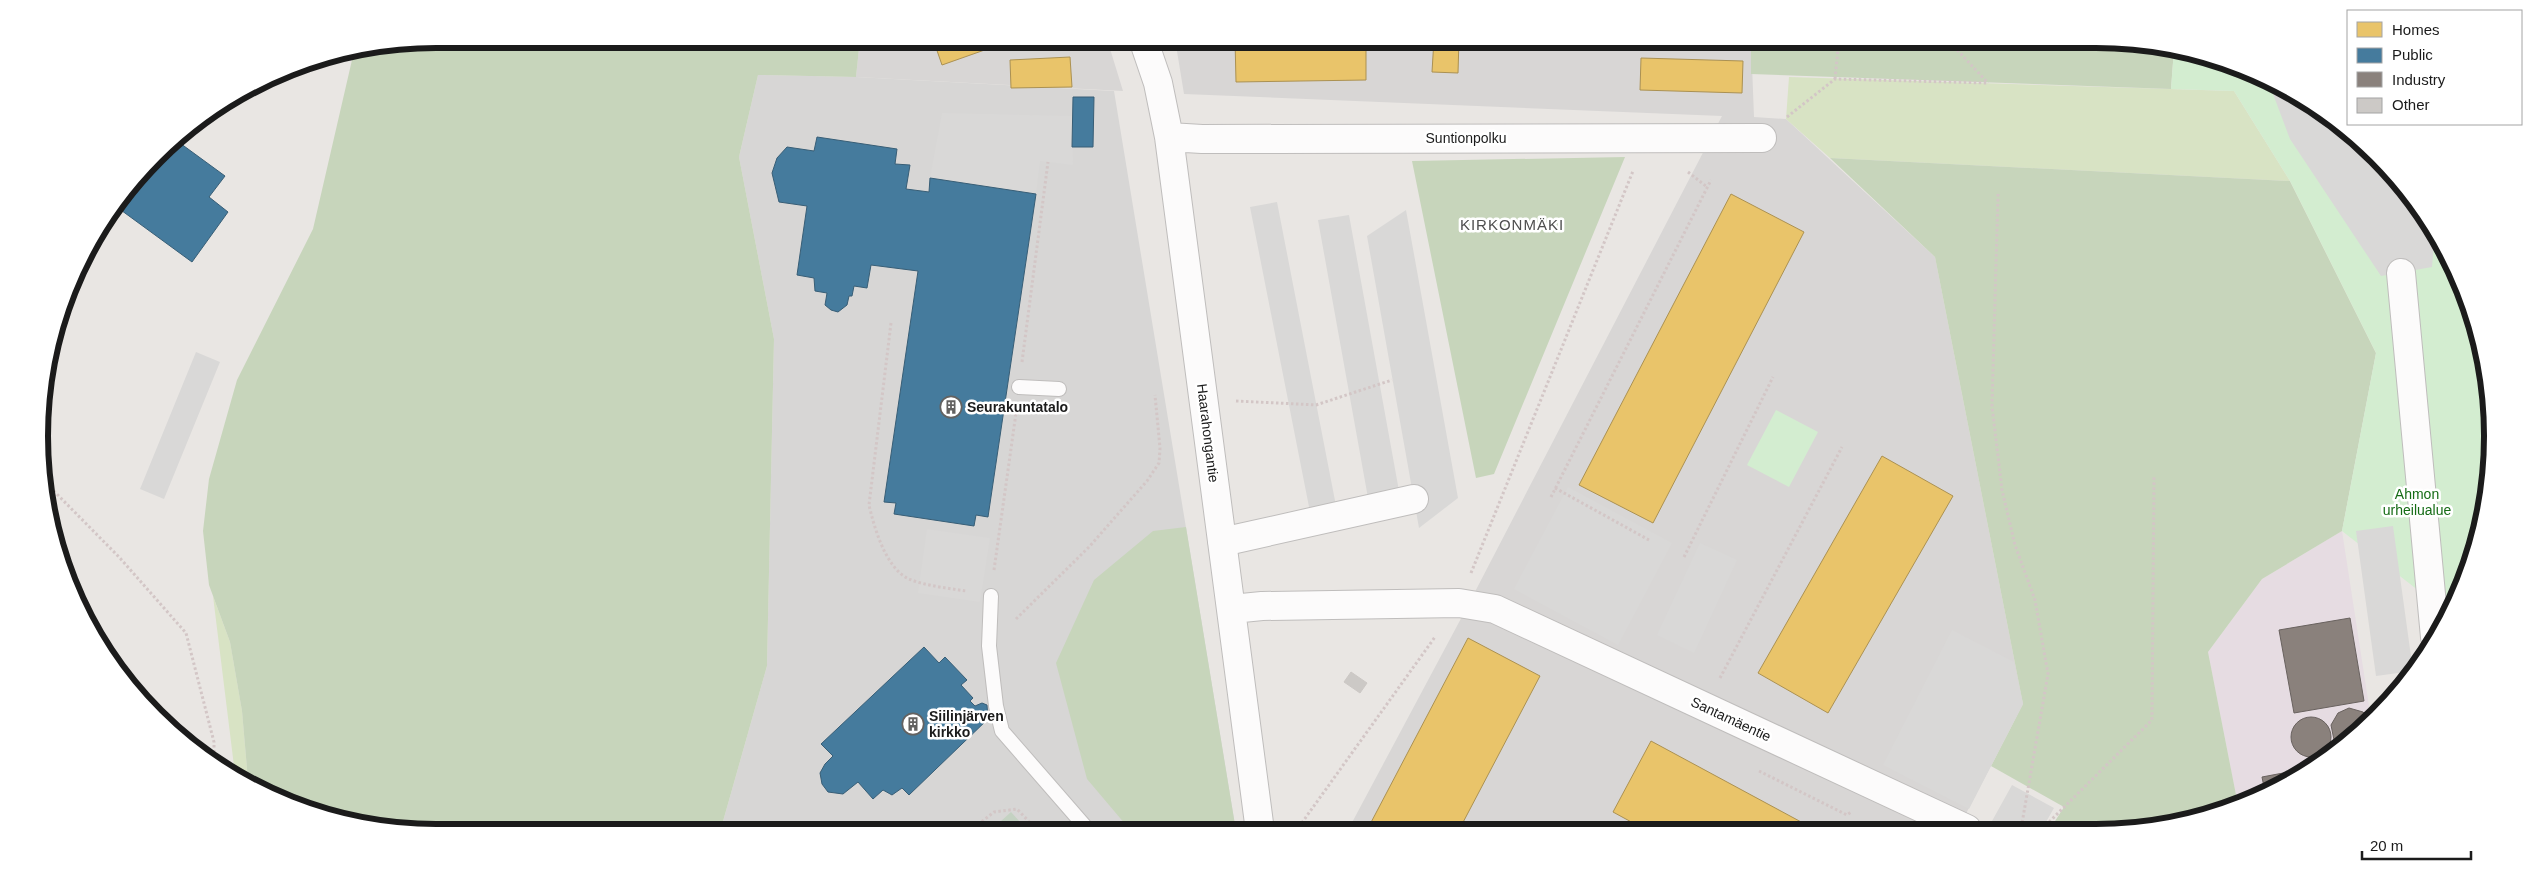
<svg xmlns="http://www.w3.org/2000/svg" width="2532" height="871" font-family="Helvetica,sans-serif">
<style>
.residential{fill:#d8d6d5}
.industrial{fill:#e6dce2}
.religious{fill:#d7d6d5}
.grass{fill:#d8e3c4}
.forest{fill:#c7d5bb}
.cemetery{fill:#c4d2c2}
.park{fill:#d3edd0}
.parking{fill:#d9d8d7}
.homes{fill:#e9c46a;stroke:#ab9152}
.public{fill:#457b9d;stroke:#385e76}
.industry{fill:#8a817c;stroke:#69625f}
.building{fill:#ccc9c6;stroke:#ccc8c5}
.lines{fill:none;stroke-linecap:round;stroke-linejoin:round}
.service-casing{stroke:#bfbdbc;stroke-width:16}
.minor-casing{stroke:#bfbdbc;stroke-width:30}
.path{stroke:#d3c6c6;stroke-width:3;stroke-dasharray:2.5 2.5;stroke-linecap:butt}
.service{stroke:#fcfbfb;stroke-width:14}
.minor{stroke:#fcfbfb;stroke-width:28}
.labels{text-anchor:middle;stroke-width:5;stroke-linejoin:round;paint-order:stroke}
.street-label{font-size:14px;fill:#1b1b1b;stroke:#fff}
.poi-label{font-size:14px;font-weight:bold;fill:#1b1b1b;stroke:#fff;text-anchor:start}
.park-label{font-size:14px;fill:#166c16;stroke:#fff}
.neighbourhood-label{font-size:15px;letter-spacing:1px;fill:#4e4e4e;stroke:#fff}
.rim{fill:none;stroke:#1b1b1b;stroke-width:6}
</style>
<rect width="100%" height="100%" fill="#e9e6e3"/>
<path class="residential" d="M860 39H1107L1123 91 856 77Z
M1175 39H1751L1754 117 1786 119 1935 257 2023 704 1958 829 1348 830 1465 611 1722 116 1184 94Z"/>
<path class="industrial" d="M2342 531 2371 719 2358 734 2249 802 2238 805 2208 652 2262 579Z"/>
<path class="religious" d="M758 75 856 77 1114 91 1236 831 720 832 767 666 774 339 739 157Z"/>
<path class="grass" d="M1789 77 2234 91 2290 181 1830 158 1786 119Z
M213 596 230 642 242 711 248 780 235 774Z"/>
<path class="forest" d="M436 39H860L856 77 758 75 739 157 774 339 767 666 720 832H435L333 819 248 780 242 711 230 642 209 585 203 531 209 479 237 380 313 229 355 47Z
M1751 39H2096L2174 49 2171 89 1751 74Z
M1625 157 1494 474 1476 478 1412 161Z
M1830 158 2290 181 2376 353 2342 531 2262 579 2208 652 2238 805 2148 829H2050L2064 807 1991 766 2023 704 1935 257Z
M1186 527 1236 831H1131L1087 779 1056 663 1094 580 1153 531Z"/>
<path class="cemetery" d="M1011 812 1028 831H990Z"/>
<path class="park" d="M2174 49 2199 52 2272 80 2338 121 2395 174 2440 237 2472 308 2490 383 2492 461 2480 538 2446 612 2342 531 2376 353 2290 181 2234 91 2171 89Z
M1776 410 1818 432 1789 487 1747 465Z"/>
<path class="parking" d="M2267 78 2338 121 2395 174 2435 230 2432 267 2381 276 2290 139Z
M942 113 1072 116 1073 165 1040 161 1036 194 930 178Z
M1277 202 1338 516 1312 522 1250 207Z
M1406 210 1458 498 1419 528 1367 236Z
M1349 215 1401 502 1370 509 1318 220Z
M196 352 220 362 164 499 140 489Z
M1568 487 1672 543 1618 645 1514 589Z
M2393 526 2413 671 2376 676 2356 531Z
M927 529 990 538 980 602 918 593Z
M1700 543 1737 560 1694 653 1657 635Z
M1952 630 2014 662 2023 704 1969 809 1883 765Z
M2012 785 2054 808 2042 829H2006L1992 821Z"/>
<path class="homes" d="M933 39H1009L1010 41 942 65Z
M1235 39H1366V80L1236 82Z
M1434 39H1459L1458 73 1432 72Z
M1070 57 1072 87 1011 88 1010 60Z
M1641 58 1743 61 1742 93 1640 90Z
M1731 194 1804 232 1653 523 1579 485Z
M1882 456 1953 496 1828 713 1758 673Z
M1468 638 1540 676 1459 830H1367Z
M1651 741 1816 830H1646L1613 812Z"/>
<path class="public" d="M1073 97H1094L1093 147H1072Z
M817 137 897 149 895 164 910 165 906 189 929 192 930 178 1036 194 988 517 976 515 974 526 894 514 896 503 884 502 918 271 871 265 867 288 854 286 852 296H849L847 305 838 312 831 310 825 305 827 293 815 291 814 278 797 275 807 206 779 202 772 173 777 158 787 147 814 151Z
M173 138 225 176 209 197 228 212 192 262 114 205 121 194Z
M924 647 939 663 945 657 967 680 961 685 973 698 970 701 975 706 982 703 987 705 988 719 909 795 902 788 892 795 883 790 873 799 858 782 843 794 828 792 822 784 820 773 825 764 833 756 821 744Z"/>
<path class="industry" d="M2350 618 2364 701 2294 713 2279 630Z
M2349 708 2363 712 2370 720 2358 734 2339 746 2334 740 2331 725 2338 713Z
M2291 737a20 20 0 1 1 40 0a20 20 0 1 1-40 0Z
M2299 770 2265 792 2262 777Z"/>
<path class="building" d="M1351 672 1367 683 1360 693 1344 682Z"/>
<g class="lines">
<g class="service-casing">
<path id="service" d="M1019 387 1059 389
M991 596 989 646 996 706 1002 731 1089 831"/>
</g>
<g class="minor-casing">
<path id="minor" d="M1143 39 1158 83 1169 137 1260 831
M1169 137 1202 139 1762 138
M2401 273 2435 637
M1222 542 1414 499
M1232 609 1262 606 1459 603 1495 609 1967 829"/>
</g>
<path class="path" d="M1947 39 1988 83
M1835 79 1839 39
M1787 117 1835 79 1988 83
M1688 172 1707 187
M1998 194 1992 406 2002 490 2015 545 2035 600 2048 674 2021 829
M891 323 869 505C874 527 886 569 909 579 926 586 947 588 966 591
M1022 362 1048 162
M1236 401 1316 405 1392 380
M43 480 119 557 186 633 214 742V765
M1555 488 1649 540
M1551 497 1711 180
M1684 557 1773 377
M994 570 1016 413
M1471 573 1633 171
M1016 619 1089 547 1147 481 1159 463 1160 448 1155 395
M1720 678 1842 447
M1759 771 1847 815 1851 812
M1864 829 1868 820
M2042 829 2152 720 2154 476
M893 831 895 829
M970 831 994 812 1017 809 1038 831
M1296 831 1435 637"/>
<use href="#service" class="service"/>
<use href="#minor" class="minor"/>
</g>
<defs>
<g id="building-ring" transform="scale(1.125)"><circle r="9.5" fill="#fff" stroke="#636261" stroke-width="1.5"/><path d="M-4-6H4V6H1V3H-1V6H-4ZM-2.5-4.3h1.7v1.8h-1.7ZM.8-4.3h1.7v1.8H.8ZM-2.5-1h1.7V.8h-1.7ZM.8-1h1.7V.8H.8Z" fill="#636261"/></g>
</defs>
<g fill-rule="evenodd">
<use href="#building-ring" x="951" y="407"/>
<use href="#building-ring" x="913" y="724"/>
</g>
<g class="labels">
<g class="street-label">
<text x="1466" y="143">Suntionpolku</text>
<text transform="translate(1208 433) rotate(83)" y="5">Haarahongantie</text>
<text transform="translate(1731 719) rotate(25)" y="5">Santamäentie</text>
</g>
<g class="poi-label">
<text x="967" y="412">Seurakuntatalo</text>
<text x="929" y="721">Siilinjärven<tspan x="929" dy="16">kirkko</tspan></text>
</g>
<g class="park-label">
<text x="2417" y="499">Ahmon<tspan x="2417" dy="16">urheilualue</tspan></text>
</g>
<g class="neighbourhood-label">
<text x="1512" y="230">KIRKONMÄKI</text>
</g>
</g>
<path d="M0 0H2532V871H0ZM436 48H2096A388 388 0 0 1 2484 436V436A388 388 0 0 1 2096 824H436A388 388 0 0 1 48 436V436A388 388 0 0 1 436 48Z" fill="#fff" fill-rule="evenodd"/>
<path class="rim" d="M436 48H2096A388 388 0 0 1 2484 436V436A388 388 0 0 1 2096 824H436A388 388 0 0 1 48 436V436A388 388 0 0 1 436 48Z"/>
<rect x="2347" y="10" width="175" height="115" fill="#ffffff" stroke="#a4a4a4"/>
<rect x="2357" y="22" width="25" height="15" fill="#e9c46a" stroke="#a4a4a4"/>
<text x="2392" y="35" font-size="15" fill="#1b1b1b">Homes</text>
<rect x="2357" y="48" width="25" height="15" fill="#457b9d" stroke="#a4a4a4"/>
<text x="2392" y="60" font-size="15" fill="#1b1b1b">Public</text>
<rect x="2357" y="72" width="25" height="15" fill="#8a817c" stroke="#a4a4a4"/>
<text x="2392" y="85" font-size="15" fill="#1b1b1b">Industry</text>
<rect x="2357" y="98" width="25" height="15" fill="#ccc9c6" stroke="#a4a4a4"/>
<text x="2392" y="110" font-size="15" fill="#1b1b1b">Other</text>
<path d="M2362 851v8h109v-8" fill="none" stroke="#1b1b1b" stroke-width="2.5"/>
<text x="2370" y="851" font-size="15" fill="#1b1b1b" stroke="#ffffff" stroke-width="4" paint-order="stroke">20 m</text>
</svg>
